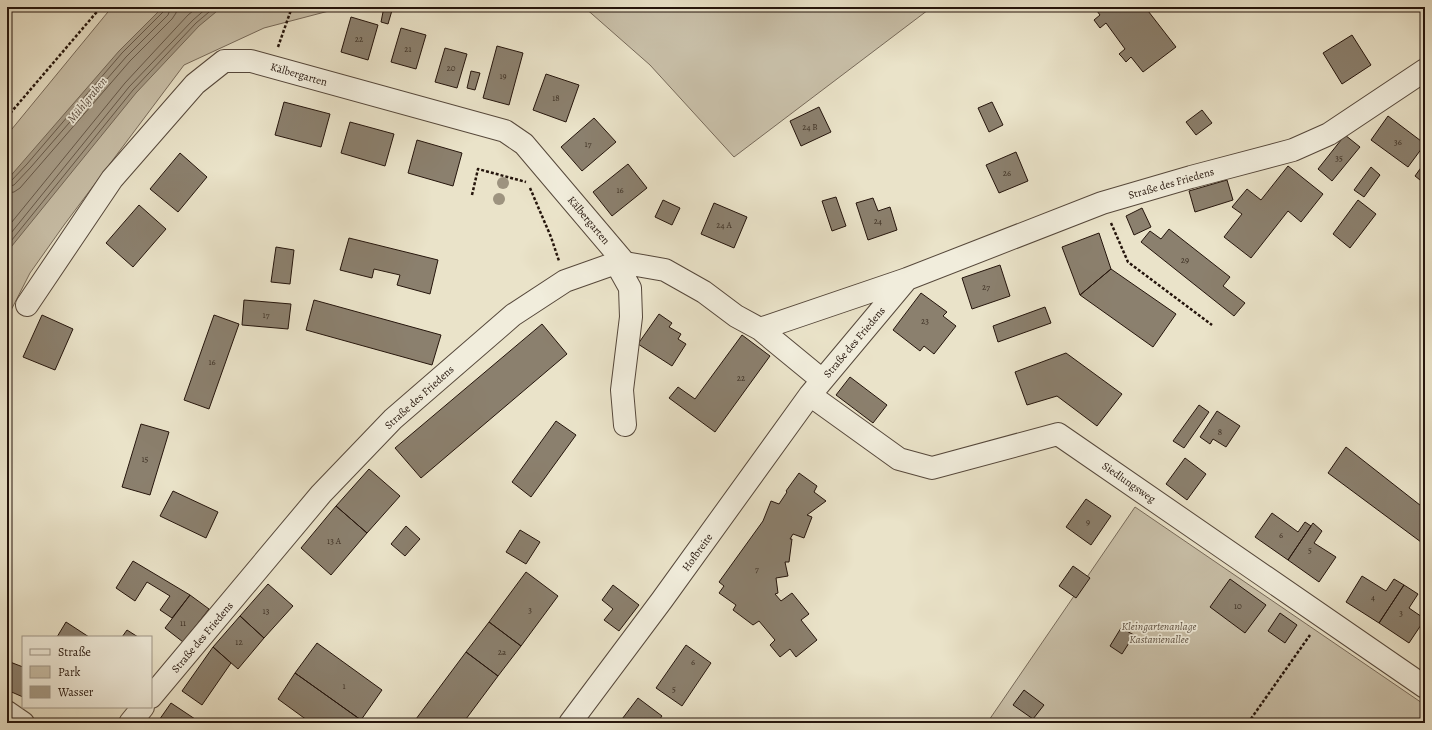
<svg xmlns="http://www.w3.org/2000/svg" width="1432" height="730" font-family="Alegreya,serif">
<style>
.green{fill:#c9c0a9;stroke:#776a5a}
.water{fill:#a79d89;stroke:#736757}
.lines{fill:none;stroke-linecap:round;stroke-linejoin:round}
.shore{stroke:#66594a;stroke-width:1}
.building{fill:#8b806e;stroke:#25150c}
.minor-casing{stroke:#56483b;stroke-width:24}
.path{stroke:#25150c;stroke-width:2.5;stroke-dasharray:3 2;stroke-linecap:butt}
.minor{stroke:#f1eddc;stroke-width:22}
.tree{fill:#9d937f}
.labels{text-anchor:middle;stroke-width:3.5;stroke-linejoin:round;paint-order:stroke}
.number-label{font-size:9px;fill:#3e3024}
.street-label{font-size:11px;fill:#25150c;stroke:#f1eddc}
.park-label{font-size:11px;font-style:italic;fill:#5e5143;stroke:#f1eddc}
.water-label{font-size:12px;font-style:italic;fill:#594b3e;stroke:#f1eddc}
</style>
<rect width="100%" height="100%" fill="#eae3c9"/>
<filter id="stains"><feTurbulence type="fractalNoise" baseFrequency=".005" numOctaves="4"/><feColorMatrix values="0 0 0 0 .2 0 0 0 0 .09 0 0 0 0 .02 0 0 0 .5 -.17"/></filter>
<radialGradient id="worn" r=".72"><stop offset=".6" stop-color="#630" stop-opacity="0"/><stop offset="1" stop-color="#630" stop-opacity=".3"/></radialGradient>
<path class="green" d="M112 7H344L264 28 184 65 64 225 30 273 7 318V135Z
M584 7H932L734 157 650 65Z
M1135 507 1425 705V723H987Z"/>
<path class="water" d="M163 7H222L199 26 136 93 7 252V180L119 51Z"/>
<g class="lines">
<path class="shore" d="M7 182 11 181 27 164 122 53 164 11 165 7
M7 187 14 185 31 167 126 57 168 15 171 7
M7 193 14 192 20 188 130 61 172 19 176 13 177 7
M7 228 125 83 188 15 198 7
M7 238 129 87 193 20 208 7
M7 246 133 90 196 23 215 7"/>
</g>
<path class="building" d="M384 7H393L388 24 381 22Z
M1094 7H1145L1176 47 1143 72 1131 57 1126 62 1122 57 1119 54 1125 49 1106 23 1100 28 1094 20 1100 15Z
M1418 7H1425V18Z
M351 17 378 25 368 60 341 52Z
M401 28 426 35 416 69 391 62Z
M1352 35 1371 65 1342 84 1323 53Z
M497 46 523 53 509 105 483 98Z
M445 48 467 54 457 88 435 82Z
M471 71 480 73 475 90 467 88Z
M546 74 579 85 566 122 533 110Z
M284 102 330 114 321 147 275 135Z
M992 102 1003 125 989 132 978 108Z
M819 107 831 132 801 146 790 121Z
M1202 110 1212 123 1196 135 1186 122Z
M1388 116 1425 144 1408 167 1371 140Z
M594 118 616 142 582 171 561 147Z
M350 122 394 134 385 166 341 153Z
M1345 135 1360 147 1332 181 1318 169Z
M417 140 462 153 453 186 408 173Z
M1016 152 1028 181 999 193 986 165Z
M180 153 207 177 178 212 150 189Z
M1425 162V184L1415 176Z
M628 164 647 188 612 216 593 192Z
M1288 166 1323 194 1301 222 1288 211 1251 258 1224 237 1242 214 1232 207 1247 189 1261 200Z
M1371 167 1380 175 1364 197 1354 190Z
M1227 180 1233 200 1195 212 1189 191Z
M836 197 846 226 832 231 822 201Z
M873 198 878 211 890 207 897 230 868 240 856 203Z
M663 200 680 208 672 225 655 217Z
M1358 200 1376 214 1350 248 1333 234Z
M714 203 747 217 734 248 701 234Z
M139 205 166 229 133 267 106 243Z
M1142 208 1151 227 1134 235 1126 216Z
M1169 229 1230 277 1223 286 1245 303 1234 316 1141 242 1150 231 1161 239Z
M1099 233 1111 269 1080 295 1062 247Z
M349 238 438 260 430 294 397 285 400 275 374 269 372 278 340 270Z
M276 247 294 250 290 284 271 282Z
M1000 265 1010 296 972 309 962 278Z
M1111 269 1176 314 1153 347 1080 295Z
M921 293 947 312 943 316 956 326 934 354 924 346 920 351 893 330Z
M244 300 291 304 288 329 242 325Z
M314 300 441 335 432 365 306 330Z
M1045 307 1051 323 998 342 993 326Z
M659 314 672 323 669 327 681 334 678 339 686 344 672 366 638 344Z
M42 315 73 329 55 370 23 357Z
M214 315 239 324 209 409 184 400Z
M542 324 567 354 421 478 395 448Z
M742 335 770 356 715 432 669 398 678 387 695 399Z
M1066 353 1122 394 1097 426 1057 396 1027 405 1015 372Z
M850 377 887 405 873 423 836 395Z
M1199 405 1209 412 1184 448 1173 441Z
M1217 411 1240 426 1226 447 1213 439 1210 444 1200 437Z
M556 421 576 435 531 497 512 482Z
M141 424 169 432 150 495 122 487Z
M1346 447 1425 509V545L1328 473Z
M1185 458 1206 474 1187 500 1166 484Z
M369 469 400 496 367 533 336 506Z
M799 473 817 486 814 492 826 501 807 515 812 517 804 538 793 534 790 539H792L789 562H785L788 576 776 578 778 593 775 594 781 601 792 593 809 614 801 620 817 640 796 657 790 649 780 657 770 645 775 640 759 621 753 625 733 610 736 605 719 593 724 586 719 582 763 521 771 501 779 504 787 492 786 491Z
M173 491 218 512 206 538 160 516Z
M1086 499 1111 516 1091 545 1066 527Z
M336 506 367 533 331 575 301 548Z
M1272 513 1298 532 1305 522 1311 526 1288 560 1255 537Z
M1313 523 1322 531 1314 543 1336 557 1319 582 1288 560Z
M406 526 420 539 405 556 391 544Z
M520 530 540 542 526 564 506 552Z
M133 561 190 595 172 618 160 610 170 596 147 582 135 601 116 588Z
M1073 566 1090 578 1076 598 1059 586Z
M526 572 558 596 521 646 489 622Z
M1362 576 1386 591 1394 579 1404 585 1379 623 1346 602Z
M1230 579 1266 605 1245 633 1210 607Z
M268 584 293 606 264 638 240 616Z
M613 585 639 605 619 631 604 620 613 609 602 600Z
M1404 585 1418 594 1409 608 1425 619 1409 643 1379 623Z
M190 595 209 609 183 642 165 628Z
M1280 613 1297 625 1285 643 1268 631Z
M240 616 264 638 238 669 213 647Z
M66 622 89 637H57Z
M489 622 521 646 498 676 466 652Z
M1121 628 1134 635 1122 654 1110 646Z
M127 630 138 637H122Z
M317 643 382 690 361 720 295 673Z
M686 645 711 663 682 706 656 688Z
M213 647 231 663 202 705 182 691Z
M466 652 498 676 463 723H413Z
M10 662 23 667V697L7 690V669Z
M295 673 361 720 359 723H311L278 699Z
M1024 690 1044 705 1033 719 1013 705Z
M638 698 662 716 657 723H619Z
M171 703 201 723H157Z"/>
<g class="lines">
<g class="minor-casing">
<path id="minor" d="M616 263 630 288 631 317 622 390 625 425
M27 305 112 179 195 84 224 61H251L505 131 524 144 625 263
M760 329 822 380
M810 395 899 459 932 468 1058 434 1425 687
M151 697 321 494 393 419 513 315 565 281 616 263H625L665 270 704 292 736 316 760 329 907 279 1102 203 1191 177 1293 150 1329 134 1425 70
M7 712 23 723
M130 723 143 707
M570 723 662 600 810 395 907 279"/>
</g>
<path class="path" d="M278 47 292 7
M7 117 101 7
M530 188 551 237 559 261
M472 195 478 169 526 182
M1111 223 1128 262 1212 325
M1248 723 1310 635"/>
<use href="#minor" class="minor"/>
</g>
<g class="tree">
<circle cx="503" cy="183" r="6"/>
<circle cx="499" cy="199" r="6"/>
</g>
<g class="labels">
<g class="number-label">
<text x="359" y="42">22</text>
<text x="408" y="52">21</text>
<text x="451" y="71">20</text>
<text x="503" y="79">19</text>
<text x="556" y="101">18</text>
<text x="810" y="130">24 B</text>
<text x="1398" y="145">36</text>
<text x="588" y="147">17</text>
<text x="1339" y="161">35</text>
<text x="1007" y="176">26</text>
<text x="620" y="193">16</text>
<text x="878" y="224">24</text>
<text x="724" y="228">24 A</text>
<text x="1185" y="263">29</text>
<text x="986" y="290">27</text>
<text x="266" y="318">17</text>
<text x="925" y="324">23</text>
<text x="212" y="365">16</text>
<text x="741" y="381">22</text>
<text x="1220" y="435">8</text>
<text x="145" y="462">15</text>
<text x="1088" y="525">9</text>
<text x="1281" y="538">6</text>
<text x="334" y="544">13 A</text>
<text x="1310" y="553">5</text>
<text x="757" y="572">7</text>
<text x="1373" y="600">4</text>
<text x="1238" y="609">10</text>
<text x="530" y="613">3</text>
<text x="266" y="614">13</text>
<text x="1401" y="616">3</text>
<text x="183" y="626">11</text>
<text x="239" y="645">12</text>
<text x="502" y="655">2a</text>
<text x="693" y="665">6</text>
<text x="344" y="689">1</text>
<text x="674" y="692">5</text>
</g>
<g class="street-label">
<text transform="translate(299 74) rotate(16)" y="4">Kälbergarten</text>
<text transform="translate(1171 183) rotate(-16)" y="4">Straße des Friedens</text>
<text transform="translate(589 220) rotate(50)" y="4">Kälbergarten</text>
<text transform="translate(854 342) rotate(-50)" y="4">Straße des Friedens</text>
<text transform="translate(419 397) rotate(-42)" y="4">Straße des Friedens</text>
<text transform="translate(1129 482) rotate(35)" y="4">Siedlungsweg</text>
<text transform="translate(697 552) rotate(-54)" y="4">Hofbreite</text>
<text transform="translate(202 637) rotate(-50)" y="4">Straße des Friedens</text>
</g>
<g class="park-label">
<text x="1159" y="630">Kleingartenanlage<tspan x="1159" dy="13">Kastanienallee</tspan></text>
</g>
<g class="water-label">
<text transform="translate(87 100) rotate(-51)" y="4">Mühlgraben</text>
</g>
</g>
<rect width="1432" height="730" fill="none" stroke="#eae3c9" stroke-width="24"/>
<rect x="8" y="8" width="1416" height="714" fill="none" stroke="#25150c" stroke-width="2"/>
<rect x="12" y="12" width="1408" height="706" fill="none" stroke="#25150c"/>
<rect x="22" y="636" width="130" height="72" fill="#f1eddc" stroke="#9f9789"/>
<rect x="30" y="649" width="20" height="6" fill="#f1eddc" stroke="#9f9789"/>
<text x="58" y="656" font-size="12" fill="#25150c">Straße</text>
<rect x="30" y="666" width="20" height="12" fill="#c9c0a9" stroke="#9f9789"/>
<text x="58" y="676" font-size="12" fill="#25150c">Park</text>
<rect x="30" y="686" width="20" height="12" fill="#a79d89" stroke="#9f9789"/>
<text x="58" y="696" font-size="12" fill="#25150c">Wasser</text>
<rect width="100%" height="100%" filter="url(#stains)"/>
<rect width="100%" height="100%" fill="url(#worn)"/>
</svg>
